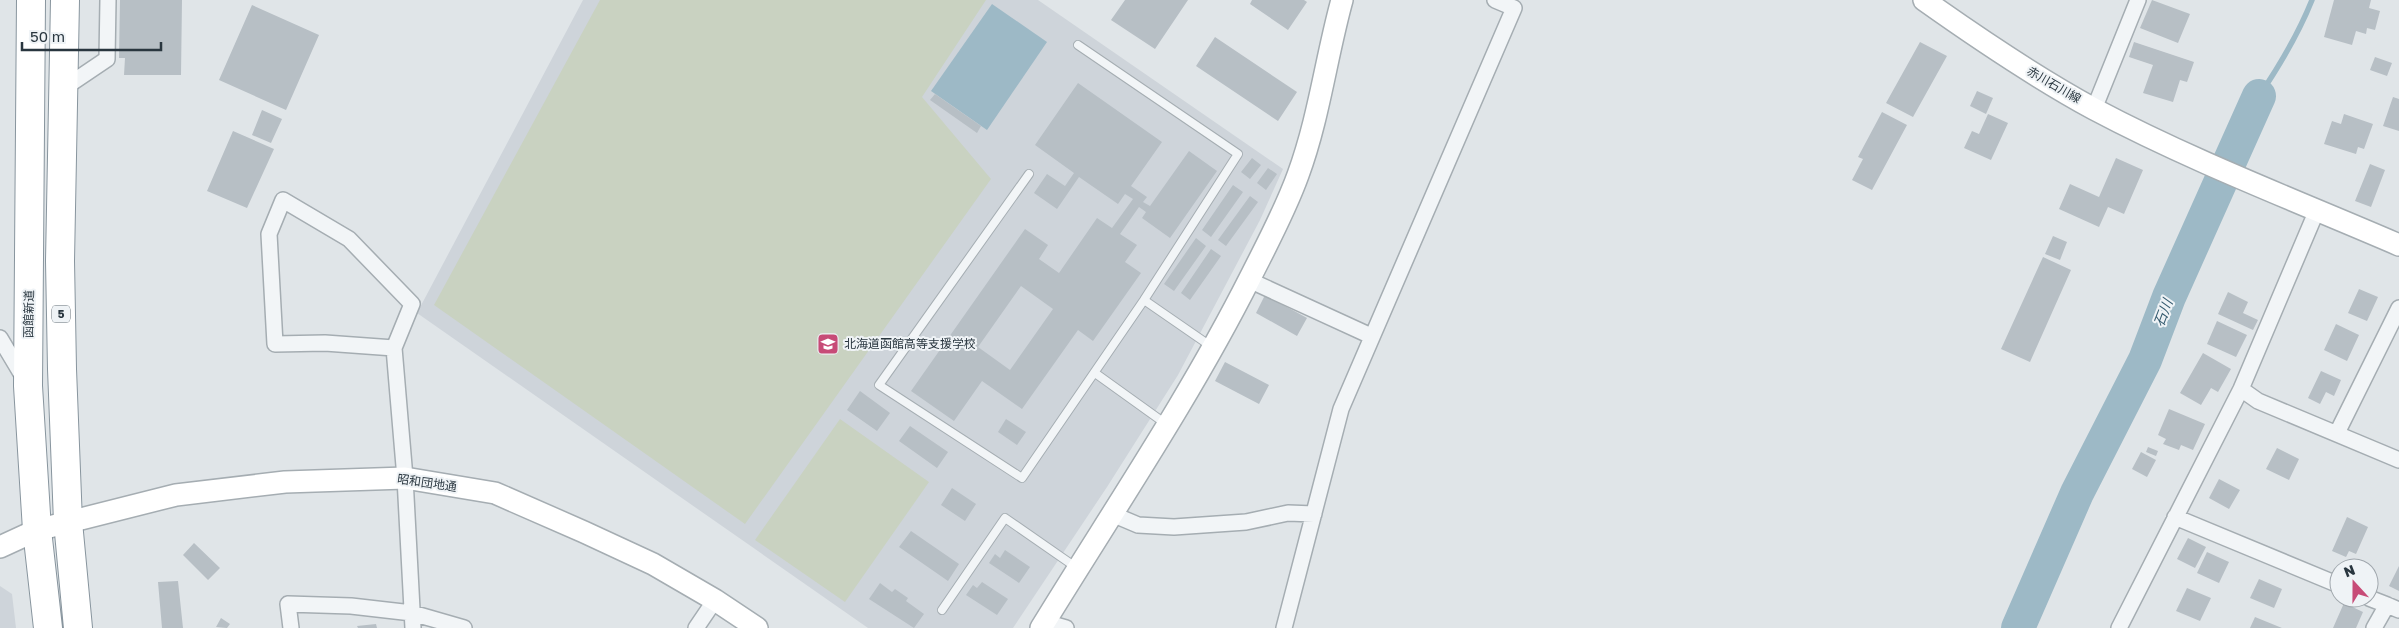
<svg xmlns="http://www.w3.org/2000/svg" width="2399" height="628" font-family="'Golos Text','Noto Sans JP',sans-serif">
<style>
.built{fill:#ced4da}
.green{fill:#c9d2c1}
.water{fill:#9db9c6}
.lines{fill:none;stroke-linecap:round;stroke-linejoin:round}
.stream{stroke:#9db9c6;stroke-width:5.5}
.river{stroke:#9db9c6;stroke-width:34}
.building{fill:#b7bfc5;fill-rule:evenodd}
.lane-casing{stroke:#a5adb2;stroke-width:10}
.street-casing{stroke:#a5adb2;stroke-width:18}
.secondary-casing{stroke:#a5adb2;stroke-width:24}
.highway-casing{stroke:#88959e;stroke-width:30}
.lane{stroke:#f2f5f7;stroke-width:8}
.street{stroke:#f2f5f7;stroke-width:15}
.secondary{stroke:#fff;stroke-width:21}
.highway{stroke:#fff;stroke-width:28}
.labels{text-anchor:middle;stroke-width:4;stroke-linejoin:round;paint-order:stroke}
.shield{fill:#eff3f6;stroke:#646f76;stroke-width:1}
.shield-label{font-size:11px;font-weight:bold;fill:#29363f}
.street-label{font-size:12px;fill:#29363f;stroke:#eff3f6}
.poi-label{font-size:12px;fill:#29363f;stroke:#eff3f6;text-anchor:start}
.water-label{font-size:14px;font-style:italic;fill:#365c70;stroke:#eff3f6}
</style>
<rect width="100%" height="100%" fill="#e0e5e8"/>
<path class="built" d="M583 0H1038L1283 169 1260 220 1178 375 1107 487 1013 628H868L417 313Z
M0 586 12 594 16 628H0Z"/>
<path class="green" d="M600 0H986L922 97 991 179 745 524 434 305Z
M840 419 929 482 845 602 755 540Z"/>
<path class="water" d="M992 4 1047 42 987 130 931 91Z"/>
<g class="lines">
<path class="stream" d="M2259 96C2280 65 2298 35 2312 0"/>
<path class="river" d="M2018 628 2077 493 2145 360 2169 297 2259 96"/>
</g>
<path class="building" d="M120 0H182L181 75H124L125 58H119Z
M1125 0H1188L1155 49 1111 20Z
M1252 0H1304L1307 2 1288 30 1250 4Z
M2152 0 2190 14 2178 43 2140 28Z
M2334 0H2371L2369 8 2380 11 2375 30 2367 28 2366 34 2356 31 2352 45 2324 37Z
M252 5 319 35 286 110 219 80Z
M1215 37 1297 92 1278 121 1196 66Z
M1920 42 1947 56 1913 117 1886 103Z
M2134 42 2194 62 2187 82 2180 80 2173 102 2143 93 2153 65 2129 57Z
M2375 57 2392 63 2387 76 2370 70Z
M1078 83 1162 142 1131 186 1147 197 1143 202 1150 206 1189 151 1217 171 1170 238 1142 218 1146 212 1139 207 1120 234 1137 245 1125 262 1141 273 1093 341 1078 330 1022 409 982 381 954 421 911 391 1025 229 1048 245 1039 259 1059 273 1097 218 1112 228 1133 199 1125 194 1118 204 1079 177 1057 209 1034 193 1047 174 1065 186 1074 173 1035 145ZM1021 286 1053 309 1010 370 978 347Z
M1977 91 1993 98 1986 114 1970 106Z
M935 94 981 126 977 133 930 100Z
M2393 97 2399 99V131L2383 126Z
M262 110 282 119 271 143 252 135Z
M1882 112 1907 125 1872 190 1852 180 1863 159 1858 157Z
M1988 114 2008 123 1991 160 1964 148 1972 131 1979 134Z
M2344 114 2373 124 2364 149 2358 147 2356 154 2324 144 2332 121 2341 124Z
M233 131 274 149 247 208 207 191Z
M1252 158 1261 165 1250 179 1241 172Z
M2116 158 2143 170 2124 214 2108 207 2099 227 2059 209 2070 184 2099 197Z
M2370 164 2385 170 2371 207 2355 201Z
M1268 168 1277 174 1266 190 1257 183Z
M1233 185 1243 192 1211 237 1202 230Z
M1250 196 1258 202 1226 246 1218 240Z
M2053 236 2067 242 2060 260 2045 254Z
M1196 238 1206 246 1174 291 1164 284Z
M1211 249 1221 256 1190 300 1181 293Z
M2043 257 2071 270 2030 362 2001 349Z
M2359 289 2378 297 2367 321 2348 313Z
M2228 292 2248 302 2243 313 2258 320 2253 330 2218 314Z
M1265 295 1307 318 1297 336 1256 313Z
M2217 321 2247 335 2236 357 2207 344Z
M2336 324 2359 335 2347 361 2324 350Z
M2203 353 2231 369 2218 392 2211 388 2201 405 2180 393Z
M1225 362 1269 385 1259 404 1215 381Z
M2321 371 2341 380 2334 396 2326 392 2320 404 2308 398Z
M860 391 890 413 877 431 847 410Z
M2169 409 2205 424 2193 450 2181 445 2179 450 2163 444 2166 439 2158 435Z
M1006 419 1026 432 1017 445 998 432Z
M910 426 948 452 937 468 899 441Z
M2148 447 2158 451 2156 456 2146 452Z
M2277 448 2299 459 2289 480 2266 469Z
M2141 452 2156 460 2147 477 2132 469Z
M2219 479 2240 490 2229 509 2209 498Z
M952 488 976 504 965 521 941 505Z
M2347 517 2368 527 2356 554 2349 551 2346 557 2332 551Z
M911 531 959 564 948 581 899 547Z
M2188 538 2206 547 2195 568 2177 559Z
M194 543 220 568 208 580 183 555Z
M1005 550 1030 567 1019 583 989 563 995 554 1000 558Z
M2207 552 2229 562 2219 583 2197 573Z
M2399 566V591L2389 586Z
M2259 579 2282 589 2274 608 2250 598Z
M178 581 183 628H162L158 582Z
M982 582 1008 599 997 615 966 595 973 585 977 588Z
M880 583 892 592 895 589 908 598 906 601 924 614 914 628 869 599Z
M2187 588 2211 598 2200 621 2176 611Z
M2344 603 2363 612 2356 628H2333Z
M2255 617 2282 628H2250Z
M221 618 230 624 227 628 216 627Z
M376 624 377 628H358L357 626Z"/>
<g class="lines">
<g class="lane-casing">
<path id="lane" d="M1029 174 879 385 1022 478 1144 300 1238 154 1078 45
M1144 300 1212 347
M1095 373 1166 424
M942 610 1005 518 1077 568"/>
</g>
<g class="street-casing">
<path id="street" d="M64 88 107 59 108 0
M2094 109 2138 0
M1249 280 1371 336
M0 338 25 380
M394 348 325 343 275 344 269 234 283 200 349 239 412 304 394 348 405 478 413 628
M2241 389 2258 401 2399 460
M2337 433 2399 308
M1112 514 1138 525 1174 527 1246 522 1288 513 1314 514
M2175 517 2339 585
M2369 598 2387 605
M1045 622 1066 628
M291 628 288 604 351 606 412 613 464 628
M696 628 715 600
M1284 628 1341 409 1514 8 1495 0
M2119 628 2241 389 2317 210
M2374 628 2387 605 2399 610"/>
</g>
<g class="secondary-casing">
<path id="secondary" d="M1924 0C1979 39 2035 77 2094 109 2192 161 2297 201 2399 245
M0 547 37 530 176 495 285 482 405 478 495 493 584 532 653 564 715 600 757 628
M1041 628C1112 512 1189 399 1250 278 1267 244 1285 211 1298 175 1319 118 1326 58 1342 0"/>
</g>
<g class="highway-casing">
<path id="highway" d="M31 0 28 386 37 530 48 628
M65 0 60 261 62 369 68 522 78 628"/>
</g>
<use href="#lane" class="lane"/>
<use href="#street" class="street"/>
<use href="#secondary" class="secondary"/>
<use href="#highway" class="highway"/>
</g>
<defs>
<g id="school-square" transform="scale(1.125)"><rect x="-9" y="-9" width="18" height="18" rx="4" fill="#c74b77" stroke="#eff3f6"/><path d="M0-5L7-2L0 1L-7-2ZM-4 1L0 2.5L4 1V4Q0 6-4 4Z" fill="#fff"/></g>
</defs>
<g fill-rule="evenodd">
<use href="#school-square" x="828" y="344"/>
</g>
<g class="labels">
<rect class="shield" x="52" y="305.5" width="18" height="17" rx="4"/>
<g class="shield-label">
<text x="61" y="318">5</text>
</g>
<g class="street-label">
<text transform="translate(2054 85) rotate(30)" y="4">赤川石川線</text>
<text transform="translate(29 314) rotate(-89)" y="4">函館新道</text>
<text transform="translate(427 483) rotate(8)" y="4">昭和団地通</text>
</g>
<g class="poi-label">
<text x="844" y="348">北海道函館高等支援学校</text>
</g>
<g class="water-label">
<text transform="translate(2163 313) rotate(-69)" y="5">石川</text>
</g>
</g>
<g transform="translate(2354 583) rotate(339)"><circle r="24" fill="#eff3f6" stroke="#a0a7ad"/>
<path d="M0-4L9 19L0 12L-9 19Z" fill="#c74b77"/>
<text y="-8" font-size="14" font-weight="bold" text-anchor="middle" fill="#29363f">N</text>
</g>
<path d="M22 42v8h139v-8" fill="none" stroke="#29363f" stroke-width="2.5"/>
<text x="30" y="42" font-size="15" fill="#29363f" stroke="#eff3f6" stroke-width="4" paint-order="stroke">50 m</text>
</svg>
